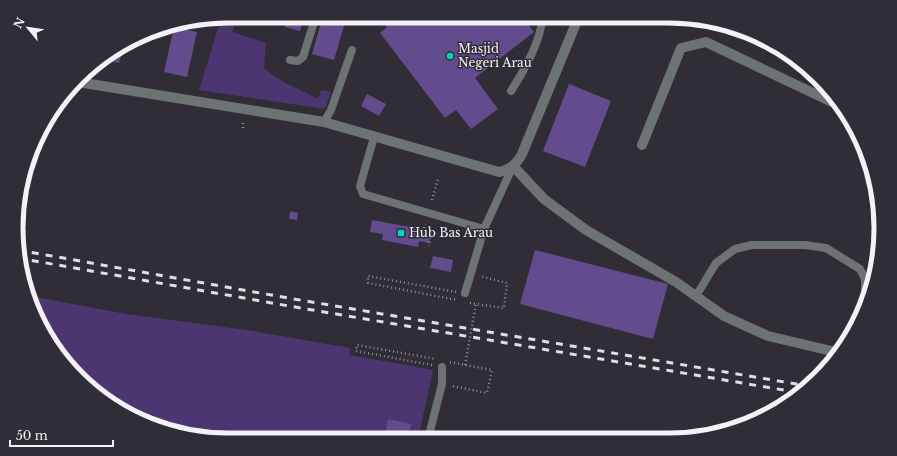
<svg xmlns="http://www.w3.org/2000/svg" width="897" height="456" font-family="'Libre Baskerville',serif">
<style>
.green{fill:#4c3672}
.building{fill:#624c8d}
.lines{fill:none;stroke-linecap:round;stroke-linejoin:round}
.path{stroke:#929097;stroke-width:2.5;stroke-dasharray:1 3;stroke-linecap:butt}
.lane{stroke:#6d7372;stroke-width:8}
.street{stroke:#6d7372;stroke-width:10}
.rail{stroke:#dfdee4;stroke-width:3;stroke-dasharray:7 7;stroke-linecap:butt}
.poi-dot{fill:#07d5b6;stroke:#302d36;stroke-width:1.5}
.labels{text-anchor:middle;stroke-width:3;stroke-linejoin:round;paint-order:stroke}
.poi-label{font-size:12px;fill:#f3f2f8;stroke:#302d36;text-anchor:start}
.rim{fill:none;stroke:#f3f2f8;stroke-width:5}
</style>
<rect width="100%" height="100%" fill="#302d36"/>
<path class="green" d="M228 16H238L232 32 266 43 264 68C279 83 299 88 316 98L319 97 321 90 331 92 325 109 199 90 220 22V17Z
M30 296 126 314 247 330 350 348V355L433 370 418 439 214 440 134 418 78 378 38 322Z"/>
<path class="building" d="M288 16H304L300 31 285 27Z
M323 16H347L334 60 312 54Z
M379 16H522L534 32 475 78 498 109 471 129 456 110 445 118 380 33 387 27Z
M174 27 197 32 187 77 164 72Z
M123 47 119 63 100 59Z
M569 84 611 101 585 167 543 151Z
M367 94 386 104 379 116 361 106Z
M290 211 298 213 297 220 289 219Z
M372 220 421 229 420 232 430 234 429 243 419 241 418 247 382 240 383 234 370 232Z
M535 250 668 284 653 339 520 304Z
M433 256 453 260 451 272 430 268Z
M388 419 411 424 408 439H384Z"/>
<g class="lines">
<path class="path" d="M243 128V120
M432 200 438 179
M420 231 431 233 429 246
M423 232 425 224
M456 292 368 276V283L457 300
M470 303 504 308 507 283 480 276
M450 362 492 370 487 393 452 386
M432 365 356 351 357 345 436 359
M465 365 476 304"/>
<path class="lane" d="M290 60 298 61 303 57 316 16
M511 91C523 73 543 37 542 16
M324 122 331 110 352 50
M374 137 360 186 363 194 484 229
M465 293 484 229 513 166
M696 296 716 263 735 249 752 245H805L826 248 860 269 865 279V299
M428 439 442 384V367"/>
<path class="street" d="M78 82 324 122 499 172C510 170 517 164 522 154L579 16
M642 145 681 48 706 42 832 102 834 98
M513 166 544 199 586 230 676 282 724 316 768 336 840 353
M838 352 860 320"/>
<path class="rail" d="M18 250 288 298 808 386
M18 258 289 306 801 393"/>
</g>
<g class="poi-dot">
<circle cx="450" cy="56" r="4"/>
<rect x="397" y="229" width="8" height="8" rx="2"/>
</g>
<g class="labels">
<g class="poi-label">
<text x="458" y="53">Masjid<tspan x="458" dy="14">Negeri Arau</tspan></text>
<text x="409" y="237">Hub Bas Arau</text>
</g>
</g>
<path d="M0 0H897V456H0ZM228 23H669A205 205 0 0 1 874 228V228A205 205 0 0 1 669 433H228A205 205 0 0 1 23 228V228A205 205 0 0 1 228 23Z" fill="#302d36" fill-rule="evenodd"/>
<path class="rim" d="M228 23H669A205 205 0 0 1 874 228V228A205 205 0 0 1 669 433H228A205 205 0 0 1 23 228V228A205 205 0 0 1 228 23Z"/>
<g transform="translate(28 28) rotate(299)" stroke="#302d36" stroke-width="3" paint-order="stroke">
<path d="M0-3L7 15L0 10L-7 15Z" fill="#f3f2f8"/>
<text y="-6" font-size="11" font-weight="bold" text-anchor="middle" fill="#f3f2f8">N</text>
</g>
<path d="M10 440v6h103v-6" fill="none" stroke="#f3f2f8" stroke-width="2"/>
<text x="16" y="440" font-size="12" fill="#f3f2f8" stroke="#302d36" stroke-width="3" paint-order="stroke">50 m</text>
</svg>
